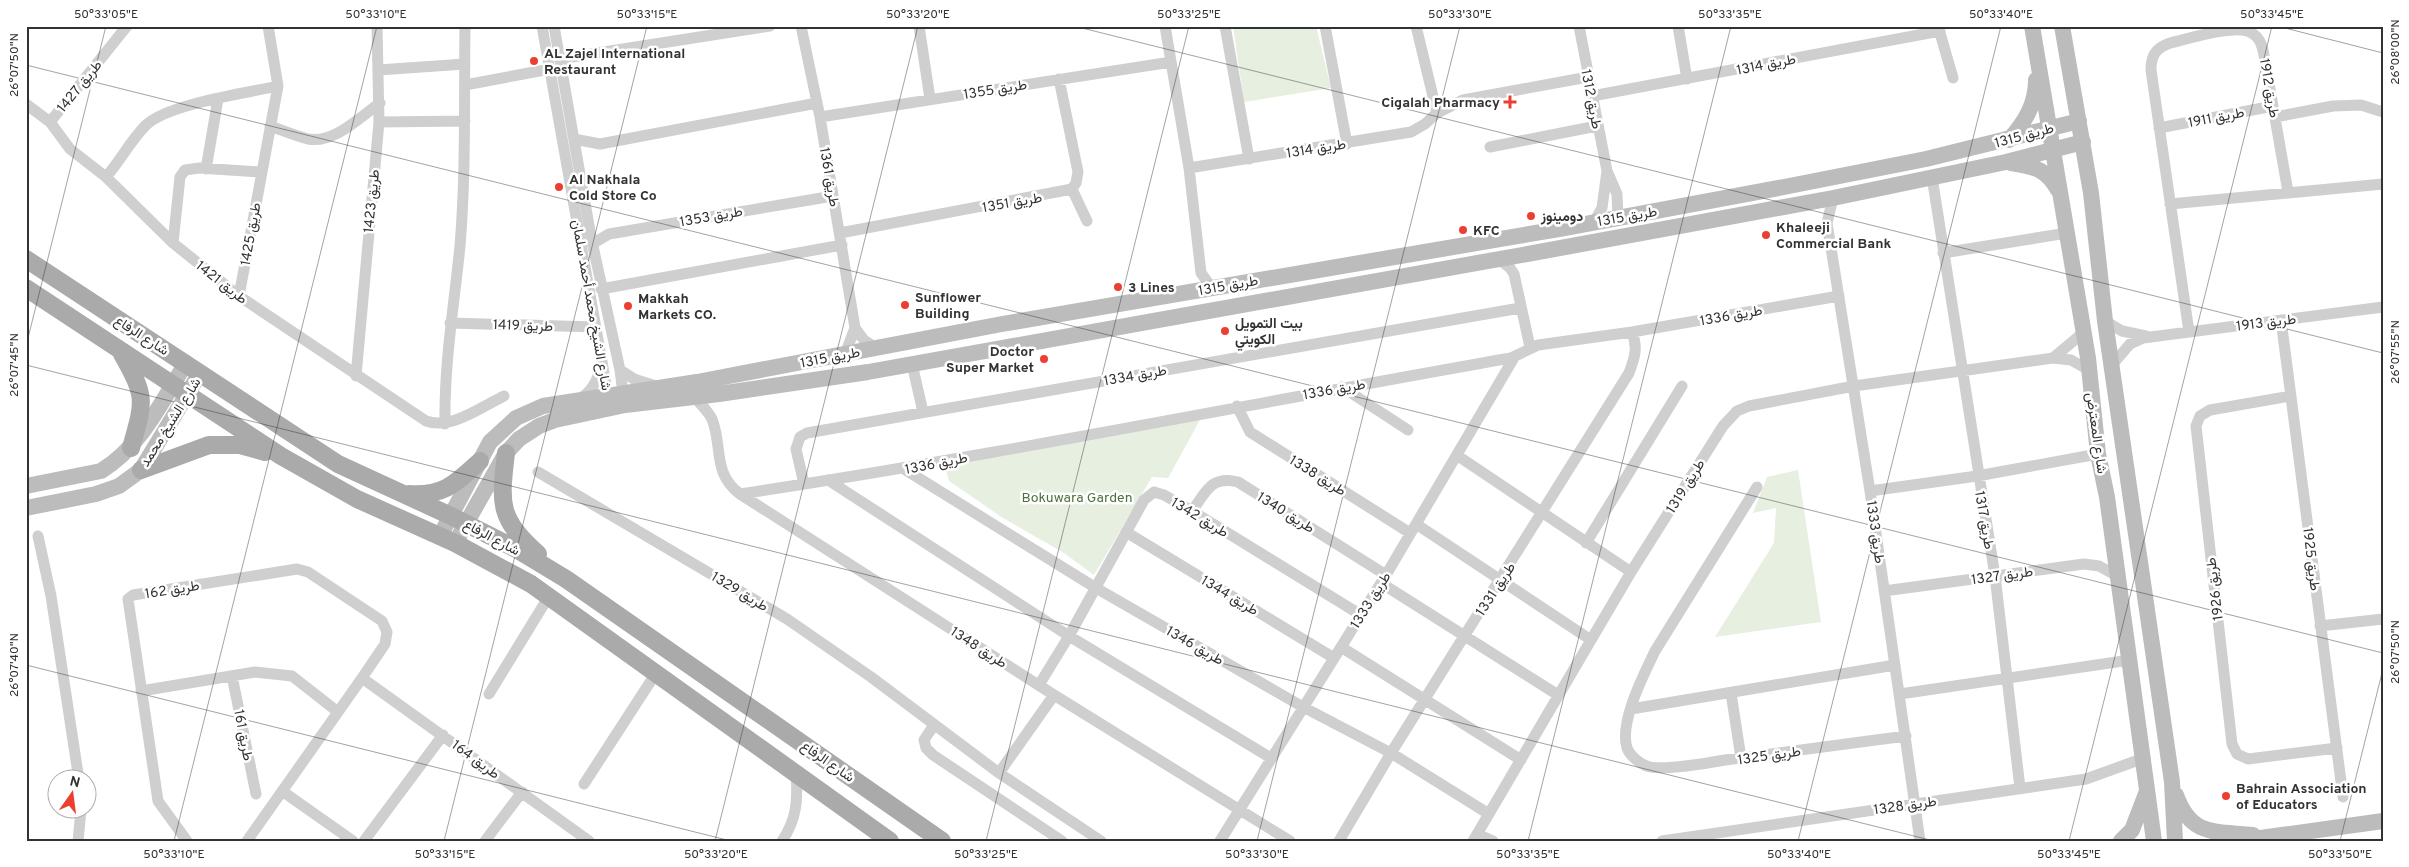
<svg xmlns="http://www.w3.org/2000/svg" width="2409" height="867" font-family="Overpass,Vazirmatn,sans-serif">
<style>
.green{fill:#e6efe0}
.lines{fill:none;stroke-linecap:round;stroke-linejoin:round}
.street{stroke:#cfcfcf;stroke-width:11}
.secondary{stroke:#bcbcbc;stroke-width:16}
.primary{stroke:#aaa;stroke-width:18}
.ticks{fill:none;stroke:#323232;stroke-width:1;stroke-opacity:0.45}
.poi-dot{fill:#ec3f31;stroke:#fff;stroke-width:2}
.labels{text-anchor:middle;stroke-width:5;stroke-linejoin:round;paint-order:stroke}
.poi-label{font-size:14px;font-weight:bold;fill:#323232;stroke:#fff;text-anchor:start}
.street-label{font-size:14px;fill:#323232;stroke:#fff}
.park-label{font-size:14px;fill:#4d703c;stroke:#fff}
.neatline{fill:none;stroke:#323232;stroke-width:2}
.ticks-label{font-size:12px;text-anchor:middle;fill:#323232}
</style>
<rect width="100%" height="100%" fill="#fff"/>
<path class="green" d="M1233 26H1316L1331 88 1244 102Z
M1201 418 1168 478 1152 477 1094 575 1064 553 1003 518 949 481 946 470 948 464Z
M1798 470 1821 622 1715 637 1774 543 1776 508 1753 513 1767 477Z"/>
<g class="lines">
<path class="street" d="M542 26 609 401
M554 26 591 237 620 370 624 401
M801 26 820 117 855 328 845 354
M919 26 930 99
M1165 26 1189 168 1201 273 1212 288
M1225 26 1249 159
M1325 26 1347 144
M1416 26 1437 113
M1579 26 1607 171 1617 194 1618 218
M1678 26 1687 79
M1938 26 1953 78
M561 62 572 57 770 26
M378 70 465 64
M465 85 550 69
M1592 96 1940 31
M26 104 50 122 70 149 106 177 173 243 239 296 426 421C451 430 481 407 504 396
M820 117 1171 62
M2275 117 2333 106 2361 105 2383 112
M50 122 127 26
M379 122 465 121
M270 126C282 130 295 136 308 139 334 144 360 117 380 103
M2159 128 2273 106
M574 139 600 144 817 103
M1490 147 1597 126
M1189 168 1411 132 1425 124 1437 113 1463 100 1588 77
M206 169 218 99
M106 177C120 161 131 140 146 125 168 104 246 93 278 86
M1932 177 1995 576 2020 788
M1072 189 1087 221
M1833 198 1827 223 1870 491 1920 841
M2170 204 2383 184
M1594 222 1602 208 1607 171
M840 233 1072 189 1076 183 1078 172 1059 79
M173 243 180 177 185 170 199 168 261 172
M592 244 609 234 833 196
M1943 253 2067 233
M1499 259 1510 268 1514 274 1530 347
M601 289 842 245
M239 296 278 86 268 26
M2281 320 2343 797
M2105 321 2122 331 2146 336
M450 323 596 327
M855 328 864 340 876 348
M2189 332 2151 70C2151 55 2156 48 2170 43 2188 39 2234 24 2250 32 2260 37 2262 45 2264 55L2288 192
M2053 358 2084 332
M912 364 923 412
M2112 365 2130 344 2143 338 2383 307
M620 370 634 379 656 386
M356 376 379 122 377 26
M1342 387 1408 430
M2291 396 2210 410 2200 416 2196 426 2232 744 2237 754 2248 759 2337 748
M694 397C700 403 708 411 712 419 723 447 712 473 740 494L1054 695 1290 841
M578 400C592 392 597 381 601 367
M1237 406 1250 432 1410 533
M445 424C444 364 454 306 460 246 466 173 464 100 465 26
M1458 456 1631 572
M904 469 1096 588 1303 707 1391 753 1489 814
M538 472 787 619 871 677 999 773 1101 841
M828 480 1069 636 1271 758
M804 484 796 449 800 437 807 433 1520 308
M1757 487 1655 651C1644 674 1619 722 1627 748 1630 756 1641 765 1650 767 1665 770 1708 763 1725 760 1786 752 1846 744 1906 736
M1870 491 1977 476 2098 454
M740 494C998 455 1254 403 1511 358L1538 345 1632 332 1839 296
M1192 511C1206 492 1211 475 1238 482L1386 575
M1416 524 1591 640
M1126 532 1334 658
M38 536 51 596 79 780
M1586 543 1682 386
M1381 583 1558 695
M1884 591 2084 564 2099 566 2117 576
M2320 626 2383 619
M1341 647 1521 760
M232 676 256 794
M362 678 589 841
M1039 685 1069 636 1144 500 1154 492 1164 495 1192 511 1361 615
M141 691 255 672 292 676 338 712
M1731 693 1741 758
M489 694 549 596
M1900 694 2130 660
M1631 709 1895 665
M934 725 924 740 926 748 933 755 1062 841
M999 773 1054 695
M584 784 656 673
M282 791 353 841
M1477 834 1493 841
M78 841 81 810
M187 841 158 801 128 599 133 595 297 569 308 572 382 621 387 632 385 644 362 678 247 841
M364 841 443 735
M485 841 522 792
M782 841C797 819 798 799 796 774
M1220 841 1386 575 1515 356
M1339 841 1391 753 1629 373C1635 357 1638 348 1632 332
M1473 841 1631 572 1723 426 1737 411 1749 406 1854 386 2053 358 2071 360 2089 370
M1662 841 2086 779 2144 758"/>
<path class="secondary" d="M2032 26 2088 358 2098 454 2107 497 2154 841
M2062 26 2091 193 2105 321 2172 782 2175 841
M2009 140C2025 122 2036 104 2036 80
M2011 163C2034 167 2046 168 2058 190
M26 486 101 471C140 448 162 401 186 363
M26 508 96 494 119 486 141 470 200 373
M440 536 490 442 516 418 543 406 697 382 1002 324 1559 229 1784 187 1926 159 2079 121
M455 543 506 453 519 439 539 426 555 420 625 405 719 394 868 372 1522 255 1833 198 2006 162 2083 142
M2176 795C2191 837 2215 831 2253 835
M2121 841 2132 830 2147 791
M2239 841 2383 821"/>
<path class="primary" d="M26 259 338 464 451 516 518 550 566 579 942 841
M26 288 281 456 357 499 455 543 531 584 890 841
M122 354C147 398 144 401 131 448
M506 453C500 504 498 518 538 554
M141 470 209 445H240L265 452
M409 494C444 496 455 484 480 461"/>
</g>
<path class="ticks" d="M1074 26 2383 353M2277 26 2383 53M26 65 2383 653M26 346 106 26M26 365 1934 841M26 665 731 841M174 841 377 26M444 841 647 26M715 841 918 26M986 841 1189 26M1257 841 1460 26M1528 841 1731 26M1798 841 2001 26M2069 841 2272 26M2340 841 2383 669"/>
<g class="poi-dot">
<circle cx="534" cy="61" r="5"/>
<path d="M1507.5 94.5h5v5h5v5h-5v5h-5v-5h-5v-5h5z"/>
<circle cx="559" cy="187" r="5"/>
<circle cx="1531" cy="216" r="5"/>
<circle cx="1463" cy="230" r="5"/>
<circle cx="1766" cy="235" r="5"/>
<circle cx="1118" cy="287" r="5"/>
<circle cx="905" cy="305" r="5"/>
<circle cx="628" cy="306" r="5"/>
<circle cx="1225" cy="331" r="5"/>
<circle cx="1044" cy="359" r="5"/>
<circle cx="2226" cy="796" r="5"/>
</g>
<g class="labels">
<g class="poi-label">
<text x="544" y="58">AL Zajel International<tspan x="544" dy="16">Restaurant</tspan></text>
<text x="1500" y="107" text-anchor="end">Cigalah Pharmacy</text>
<text x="569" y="184">Al Nakhala<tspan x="569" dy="16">Cold Store Co</tspan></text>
<text x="1541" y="221">دومينوز</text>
<text x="1776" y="232">Khaleeji<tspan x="1776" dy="16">Commercial Bank</tspan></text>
<text x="1473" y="235">KFC</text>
<text x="1128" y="292">3 Lines</text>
<text x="915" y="302">Sunflower<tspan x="915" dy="16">Building</tspan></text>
<text x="638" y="303">Makkah<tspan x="638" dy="16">Markets CO.</tspan></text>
<text x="1235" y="328">بيت التمويل<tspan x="1235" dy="16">الكويتي</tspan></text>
<text x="1034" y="356" text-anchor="end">Doctor<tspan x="1034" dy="16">Super Market</tspan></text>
<text x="2236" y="793">Bahrain Association<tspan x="2236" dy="16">of Educators</tspan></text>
</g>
<g class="street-label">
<text transform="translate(1766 64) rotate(-11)" y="5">طريق 1314</text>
<text transform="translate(79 86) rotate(-51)" y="5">طريق 1427</text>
<text transform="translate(2270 88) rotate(80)" y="5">طريق 1912</text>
<text transform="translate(995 89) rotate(-9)" y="5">طريق 1355</text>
<text transform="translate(1592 99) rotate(79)" y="5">طريق 1312</text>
<text transform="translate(2216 117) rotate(-11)" y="5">طريق 1911</text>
<text transform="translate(2024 135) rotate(-15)" y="5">طريق 1315</text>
<text transform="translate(1316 148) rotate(-9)" y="5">طريق 1314</text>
<text transform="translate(830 177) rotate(80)" y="5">طريق 1361</text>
<text transform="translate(371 201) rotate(-84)" y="5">طريق 1423</text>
<text transform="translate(1012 202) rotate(-10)" y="5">طريق 1351</text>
<text transform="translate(711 216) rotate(-10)" y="5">طريق 1353</text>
<text transform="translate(1627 216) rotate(-10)" y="5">طريق 1315</text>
<text transform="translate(250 234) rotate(-80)" y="5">طريق 1425</text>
<text transform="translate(222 282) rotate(38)" y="5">طريق 1421</text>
<text transform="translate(1228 285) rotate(-10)" y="5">طريق 1315</text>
<text transform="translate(592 305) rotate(80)" y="5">شارع الشيخ محمد أحمد سلمان</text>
<text transform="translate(1731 315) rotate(-10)" y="5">طريق 1336</text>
<text transform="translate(2266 322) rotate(-7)" y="5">طريق 1913</text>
<text transform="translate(523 325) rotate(2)" y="5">طريق 1419</text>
<text transform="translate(142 335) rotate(33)" y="5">شارع الرفاع</text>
<text transform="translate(830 357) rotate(-11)" y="5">طريق 1315</text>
<text transform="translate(1135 375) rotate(-10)" y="5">طريق 1334</text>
<text transform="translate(1334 389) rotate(-10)" y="5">طريق 1336</text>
<text transform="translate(170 422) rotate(-58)" y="5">شارع الشيخ محمد</text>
<text transform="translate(2097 433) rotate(82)" y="5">شارع المعترض</text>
<text transform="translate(936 463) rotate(-11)" y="5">طريق 1336</text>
<text transform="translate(1318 475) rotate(32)" y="5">طريق 1338</text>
<text transform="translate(1685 486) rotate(-58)" y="5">طريق 1319</text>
<text transform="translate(1286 512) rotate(32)" y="5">طريق 1340</text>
<text transform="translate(1200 517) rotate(31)" y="5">طريق 1342</text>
<text transform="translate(1985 520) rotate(80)" y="5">طريق 1317</text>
<text transform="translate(1876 532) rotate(82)" y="5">طريق 1333</text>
<text transform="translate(492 537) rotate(28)" y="5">شارع الرفاع</text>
<text transform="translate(2312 559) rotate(83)" y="5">طريق 1925</text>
<text transform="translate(2002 575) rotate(-8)" y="5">طريق 1327</text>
<text transform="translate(172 589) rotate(-9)" y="5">طريق 162</text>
<text transform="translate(1495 589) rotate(-57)" y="5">طريق 1331</text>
<text transform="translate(2214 589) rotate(-97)" y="5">طريق 1926</text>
<text transform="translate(740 591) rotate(31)" y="5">طريق 1329</text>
<text transform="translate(1230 595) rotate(31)" y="5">طريق 1344</text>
<text transform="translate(1370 600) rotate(-58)" y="5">طريق 1333</text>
<text transform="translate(1195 645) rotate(30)" y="5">طريق 1346</text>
<text transform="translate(979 647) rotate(33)" y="5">طريق 1348</text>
<text transform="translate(244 735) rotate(79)" y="5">طريق 161</text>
<text transform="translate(1769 755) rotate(-8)" y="5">طريق 1325</text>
<text transform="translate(476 759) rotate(36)" y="5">طريق 164</text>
<text transform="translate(828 761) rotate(35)" y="5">شارع الرفاع</text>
<text transform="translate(1905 805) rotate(-8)" y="5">طريق 1328</text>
</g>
<g class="park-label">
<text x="1077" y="502">Bokuwara Garden</text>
</g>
</g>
<rect width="2409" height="867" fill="none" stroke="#ffffff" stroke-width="55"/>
<g transform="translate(72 794) rotate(14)"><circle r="24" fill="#ffffff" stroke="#adadad"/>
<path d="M0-4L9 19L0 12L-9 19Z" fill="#ec3f31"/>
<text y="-8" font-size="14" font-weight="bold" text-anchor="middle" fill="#323232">N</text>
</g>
<rect x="28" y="28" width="2354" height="812" class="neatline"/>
<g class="ticks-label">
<text x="106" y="18">50°33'05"E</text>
<text x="376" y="18">50°33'10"E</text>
<text x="647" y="18">50°33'15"E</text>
<text x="918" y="18">50°33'20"E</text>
<text x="1189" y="18">50°33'25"E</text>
<text x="1460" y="18">50°33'30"E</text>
<text x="1730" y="18">50°33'35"E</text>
<text x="2001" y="18">50°33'40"E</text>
<text x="2272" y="18">50°33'45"E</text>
<text transform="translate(2395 52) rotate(-90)" y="4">26°08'00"N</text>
<text transform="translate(14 65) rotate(-90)" y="4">26°07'50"N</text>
<text transform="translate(2395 352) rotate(-90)" y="4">26°07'55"N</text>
<text transform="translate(14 365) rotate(-90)" y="4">26°07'45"N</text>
<text transform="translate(2395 652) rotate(-90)" y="4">26°07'50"N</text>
<text transform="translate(14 665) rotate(-90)" y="4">26°07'40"N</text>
<text x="174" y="858">50°33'10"E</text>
<text x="445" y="858">50°33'15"E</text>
<text x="716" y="858">50°33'20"E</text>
<text x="986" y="858">50°33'25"E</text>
<text x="1257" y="858">50°33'30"E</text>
<text x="1528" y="858">50°33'35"E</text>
<text x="1799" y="858">50°33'40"E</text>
<text x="2069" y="858">50°33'45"E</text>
<text x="2340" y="858">50°33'50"E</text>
</g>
</svg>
